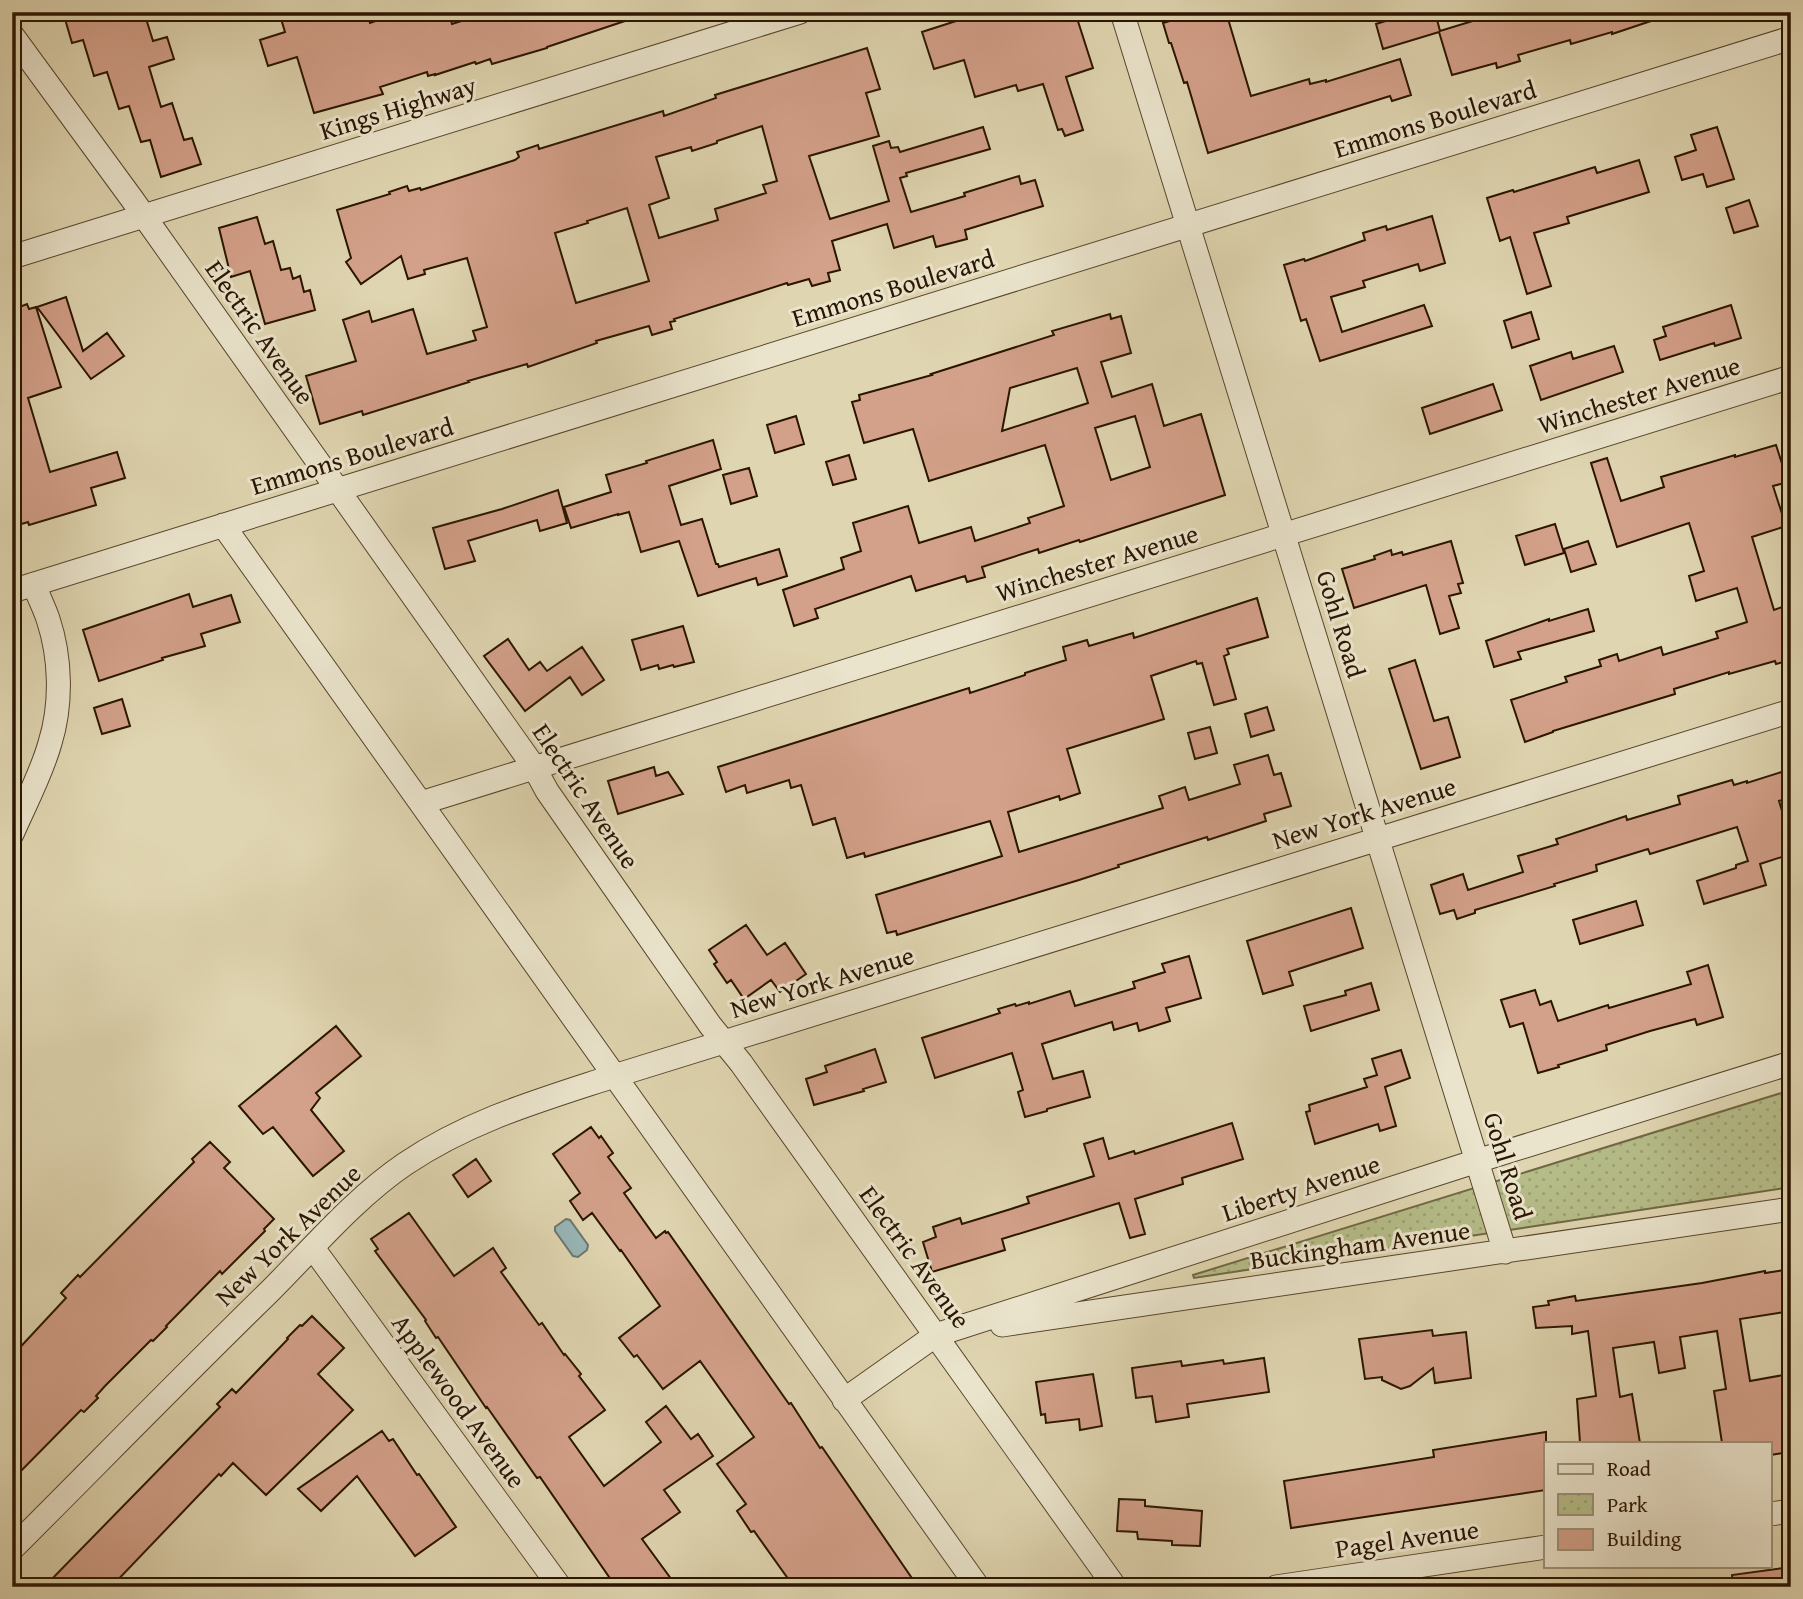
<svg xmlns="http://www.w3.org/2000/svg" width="1803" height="1599" font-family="'Gentium Book Plus',serif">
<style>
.park{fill:url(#park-dots);stroke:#706844;stroke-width:2}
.water{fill:#98b6b7;stroke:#6c766e;stroke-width:2}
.building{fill:#d3a089;stroke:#2b1500;stroke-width:2;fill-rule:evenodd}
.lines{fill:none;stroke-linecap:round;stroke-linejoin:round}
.minor-casing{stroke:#58452c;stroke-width:25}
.minor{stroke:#eae4cc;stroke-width:23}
.labels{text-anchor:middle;stroke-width:6;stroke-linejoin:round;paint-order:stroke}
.street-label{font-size:26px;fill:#2b1500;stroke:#eae4cc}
</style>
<defs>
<pattern id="park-dots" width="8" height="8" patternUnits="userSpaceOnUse" patternTransform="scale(1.75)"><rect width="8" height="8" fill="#b5bc88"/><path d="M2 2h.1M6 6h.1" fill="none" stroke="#9ca174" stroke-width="1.8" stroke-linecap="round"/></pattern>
</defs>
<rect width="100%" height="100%" fill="#dfd5b0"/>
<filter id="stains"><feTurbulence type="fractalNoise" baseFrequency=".00286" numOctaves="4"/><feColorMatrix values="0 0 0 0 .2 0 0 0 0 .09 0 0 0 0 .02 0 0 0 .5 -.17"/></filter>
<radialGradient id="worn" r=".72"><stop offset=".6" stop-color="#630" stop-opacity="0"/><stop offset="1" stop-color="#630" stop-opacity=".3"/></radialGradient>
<path class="park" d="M1791 1090V1187L1194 1278 1193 1275Z"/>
<path class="water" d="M566 1219 570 1220 588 1245 587 1250 578 1257 573 1256 555 1231V1227Z"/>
<path class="building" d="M63 12H144L153 41 167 37 174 59 149 67 161 107 172 103 184 140 192 138 201 164 161 177 150 140 141 142 129 106 119 109 107 72 94 76 83 40 72 43Z
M279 12H367L370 23 401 12H449L452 24 490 12H640V16L547 47V48L492 64 490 59 476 64 475 62 435 75V74L428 76 427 72 380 87 383 94 314 113 297 57 268 66 260 40 285 32Z
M984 12H1075L1093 68 1066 77 1083 130 1065 136 1062 129 1058 130 1043 84 1018 91 1016 85 975 97 964 60 934 69 922 32Z
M1199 12H1226L1251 96 1309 79 1310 84 1326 80V82L1400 59 1411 95 1392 101 1390 96 1208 153 1187 82 1184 83 1171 43H1169L1163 23Z
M1414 12H1435L1440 31 1502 12H1666V16L1612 34V32L1571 44 1570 40 1518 55 1520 61 1497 68 1496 63 1452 75 1439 32 1383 49 1376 24Z
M867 48 880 89 866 93 879 136 809 156 830 219 889 201 873 146 889 141 891 148 898 147 900 152 983 127 990 149 906 173 907 176 900 178 911 212 965 196 964 193 1019 176 1021 184 1035 180 1043 206 965 230 967 239 936 247 933 236 894 248 887 224 832 241 840 270 828 273 830 281 812 286 809 279 788 285 787 283 674 319 675 321 670 322 672 329 652 335 649 326 596 341 597 343 528 367 527 364 468 381 469 382 363 415 362 411 320 424 306 376 356 361 343 320 369 311 372 322 413 309 427 354 476 340 473 331 487 327 467 258 424 270 425 274 408 279 401 256 361 284 346 262 351 258 337 210 390 194 389 192 407 186 409 191 420 188 421 190 515 160 519 157 517 152 538 145 539 149 663 111 664 116 716 98 715 95ZM762 126 777 181 763 185 766 193 715 209 718 220 659 238 649 205 669 198 656 157 691 147 692 151 717 143V141ZM627 208 649 281 576 303 555 233 588 223 587 221Z
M1717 127 1734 179 1707 187 1703 174 1682 180 1675 157 1696 150 1691 135Z
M1639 160 1649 192 1567 217 1569 223 1534 233 1551 286 1527 294 1510 237 1500 241 1487 198 1513 190 1514 192 1595 167 1597 173Z
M1749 200 1758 226 1734 233 1726 208Z
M1432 216 1445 263 1420 271 1418 264 1363 281 1365 287 1331 297 1342 332 1424 305 1432 326 1320 361 1306 319 1301 321 1284 265 1304 259 1305 261 1365 240 1363 233 1386 226 1387 230Z
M257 217 265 244 273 241 281 270 290 268 293 279 300 276 304 292 310 290 315 310 265 324 250 271 231 277 219 228Z
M66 297 83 351 107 333 124 356 91 379 37 307Z
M27 304 29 309 36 307 61 387 28 398 50 472 117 452 125 478 91 488 96 505 29 525 28 522 12 527V310Z
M1731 305 1741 338 1715 346 1714 343 1660 360 1654 340 1666 336 1663 327Z
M1531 312 1539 339 1512 348 1504 321Z
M1110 314 1111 319 1121 316 1131 353 1101 362 1112 397 1152 384 1164 426 1201 414 1225 495 1080 542 1079 540 1039 553 1038 549 982 567 985 577 967 582 965 576 916 591 911 576 815 609 818 618 794 626 783 590 844 569 841 558 861 551 853 523 908 506 919 543 971 527 975 541 1030 523 1028 518 1064 506 1045 445 929 481 913 429 864 443 852 402 860 400 859 395 932 375 931 374 1054 335 1052 331ZM1077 368 1088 403 1002 431 1010 388ZM1135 416 1150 467 1111 480 1095 428Z
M1614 346 1623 372 1541 400 1530 366 1571 352 1573 359Z
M1493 384 1502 410 1430 434 1422 408Z
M796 416 804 444 775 453 767 425Z
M713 440 721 469 669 486 681 525 702 519 716 564H718L719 567 779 549 787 576 758 585 756 578 698 596 679 541 641 552 629 512 618 515V514L571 528 564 507 611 492 606 475 647 463 646 461Z
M1776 445 1788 482 1773 486 1786 526 1752 537 1774 610 1782 607 1791 632V660L1776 664 1775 661 1729 674V672L1674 689 1675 694 1553 731V732L1525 742 1511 700 1567 682 1565 677 1601 666 1599 660 1617 654 1619 661 1661 647 1663 655 1718 638 1716 632 1747 622 1737 588 1696 601 1689 576 1704 571 1689 523 1617 547 1591 463 1607 458 1621 501 1664 487 1661 477 1735 455V457Z
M849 455 856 479 833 485 826 462Z
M749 468 757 496 731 504 723 475Z
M558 490 567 523 540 531 537 520 468 541 475 561 445 569 433 528 502 509Z
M1555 524 1564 553 1525 565 1516 536Z
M1451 541 1463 583 1458 584 1461 593 1449 596 1459 628 1440 634 1426 585 1354 608 1342 569 1375 559 1374 556 1391 550 1392 555 1402 552 1403 555Z
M1588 541 1596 564 1571 572 1564 549Z
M189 594 193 607 231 595 240 622 201 634 205 646 162 658 163 660 99 681 83 630Z
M1257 598 1268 637 1227 649 1229 654 1224 656 1236 699 1214 705 1202 663 1197 664 1196 661 1151 676 1164 719 1067 749 1080 793 1060 800 1059 796 1008 812 1019 852 1163 808 1159 796 1185 787 1189 800 1240 784 1234 765 1268 755 1274 775 1281 773 1291 806 1264 814 1266 821 1208 840 1207 837 1118 865 1119 867 1079 880 897 935 896 931 887 933 876 895 1002 856 990 821 865 857 864 853 847 858 835 818 813 825 801 785 791 788 789 780 747 793 745 785 726 792 718 767 969 688 970 693 1025 675V673L1066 660 1063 647 1087 640 1089 646 1133 633 1134 638Z
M1588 609 1594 631 1518 652 1521 659 1494 667 1486 641 1549 619V621Z
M683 626 694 662 674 667 673 665 659 669 658 665 641 670 632 640Z
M508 639 529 670 540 662 547 671 582 647 604 680 582 695 570 677 525 711 484 656Z
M1415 660 1434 721 1448 717 1460 757 1421 769 1389 669Z
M122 699 130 726 102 734 94 708Z
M1267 707 1274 730 1251 737 1245 714Z
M1210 727 1217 753 1195 759 1188 733Z
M654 767 656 776 668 772 683 794 618 814 608 781Z
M1791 769V797L1779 801 1791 840V854L1760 864 1766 885 1704 904 1697 881 1736 868V865L1748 861 1737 827 1650 854 1648 849 1596 865 1597 871 1554 884 1555 886 1475 910V913L1457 919 1454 910 1440 914 1431 885 1463 874 1468 890 1523 872 1518 856 1558 844 1556 839 1626 816 1627 820 1680 804 1678 796 1732 780 1734 785 1747 781V783Z
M1636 901 1643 925 1580 944 1573 920Z
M1351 908 1363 948 1289 972 1293 985 1263 994 1247 941Z
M746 925 767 955 785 943 806 974 780 992 771 980 744 999 731 980 727 983 714 964 717 962 709 950Z
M1189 956 1201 998 1166 1008 1170 1021 1139 1031 1137 1023 1114 1030 1112 1022 1042 1044 1053 1079 1083 1071 1090 1097 1047 1109V1111L1025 1117 1018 1092 1023 1090 1012 1053 935 1078 922 1038 1000 1013 998 1009 1015 1004 1016 1006 1029 1002V1004L1070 991 1075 1006 1135 988 1133 982 1165 972 1162 964Z
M1708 965 1723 1017 1697 1025 1695 1019 1650 1031 1606 1045 1607 1050 1558 1065 1559 1067 1538 1073 1523 1023 1510 1027 1501 1000 1535 990 1540 1005 1551 1001 1558 1021 1608 1005 1609 1008 1691 984 1687 972Z
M1371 983 1379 1010 1311 1031 1304 1006 1346 995 1345 991Z
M336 1026 361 1056 316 1093 320 1098 311 1110 344 1151 313 1176 273 1127 263 1134 239 1106Z
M875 1049 886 1082 863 1089 864 1091 814 1105 806 1079 827 1072 825 1066Z
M1401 1050 1410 1078 1385 1087 1396 1126 1380 1131 1378 1124 1315 1144 1306 1112 1310 1111 1309 1105 1367 1087 1364 1079 1377 1075 1372 1059Z
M1232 1123 1243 1159 1182 1178 1183 1184 1135 1199 1145 1234 1130 1238 1119 1203 1002 1239 1005 1250 932 1272 923 1242 936 1237 933 1227 960 1218 962 1224 1011 1209 1029 1203 1027 1197 1094 1176 1084 1144 1103 1138 1109 1159 1134 1151 1135 1154Z
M591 1127 599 1138 601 1136 613 1153 608 1157 631 1188 624 1193 656 1238 665 1231 666 1233 668 1232 789 1404 791 1403 820 1448 822 1447 918 1587H794L754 1531 751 1532 737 1511 746 1504 717 1464 754 1437 700 1361 663 1389 637 1355 634 1357 619 1338 660 1306 621 1250 620 1251 592 1213 583 1220 570 1201 580 1193 553 1154Z
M210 1142 230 1162 224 1168 274 1219 264 1229 265 1231 222 1274 220 1271 166 1326 167 1327 153 1341 151 1340 105 1386 96 1396 98 1398 84 1412 81 1410 12 1480V1356L66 1298 61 1293 78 1275 80 1277 163 1193 194 1162 192 1159Z
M476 1159 491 1181 468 1197 453 1175Z
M409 1213 454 1276 493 1248 506 1268 501 1272 539 1325 542 1323 564 1355 565 1354 581 1374 579 1376 605 1410 569 1437 604 1486 661 1442 646 1422 666 1406 691 1439 698 1434 713 1456 664 1490 680 1512 642 1539 677 1587H616L540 1477 537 1478 487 1407 486 1408 438 1337 436 1338 425 1321 426 1320 375 1251 378 1249 371 1239Z
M1791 1269V1311L1740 1319 1750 1381 1789 1374 1791 1398 1786 1399 1791 1429V1452L1770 1455V1443H1722L1714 1391 1726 1389 1717 1331 1680 1337 1685 1368 1659 1373 1654 1342 1613 1348 1620 1397 1632 1394 1640 1443H1580L1577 1399 1596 1396 1588 1331 1572 1334V1326L1536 1328 1533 1307 1549 1305 1548 1301 1575 1296 1576 1301 1702 1283 1765 1271V1273Z
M312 1316 344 1348 318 1374 353 1410 266 1495 233 1463 221 1476 219 1474 111 1587H44L220 1407 217 1404 232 1389 236 1393 288 1339 287 1338 300 1325 302 1326Z
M1432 1330 1433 1336 1466 1332 1471 1378 1435 1383 1433 1368 1410 1386 1401 1389 1382 1380V1377L1365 1379 1359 1339Z
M1264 1358 1269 1392 1187 1404 1189 1417 1156 1422 1152 1396 1136 1398 1132 1368 1181 1361 1182 1366 1223 1360 1224 1364Z
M1093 1374 1102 1426 1080 1430 1079 1419 1046 1423 1045 1414 1041 1415 1036 1382Z
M382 1431 389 1441 393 1439 417 1475 419 1474 456 1527 415 1556 357 1476 321 1511 298 1489Z
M1546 1432V1490L1291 1528 1284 1481 1434 1457 1433 1450Z
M1119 1499 1145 1500V1506L1202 1511 1200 1546 1172 1545V1541L1138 1539 1137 1532 1117 1531Z
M1791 1567V1587H1733L1732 1575Z"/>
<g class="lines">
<g class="minor-casing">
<path id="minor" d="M1122 12 1505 1252
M12 35 132 199 534 767 547 791 710 1025 741 1063 1115 1587
M12 257 800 12
M223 525 978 1587
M12 591 1791 38
M421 803 1791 377
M12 834C25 804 41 775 50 743 62 704 61 658 48 619 44 607 38 596 34 584
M313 1248 560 1587
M1002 1325 1791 1209
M844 1400 936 1335 1477 1161 1791 1063
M1770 1514 1791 1511
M12 1549C98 1463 183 1376 270 1291 313 1248 355 1198 405 1164 470 1120 541 1100 614 1076L1791 711
M1276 1587 1546 1547"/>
</g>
<use href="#minor" class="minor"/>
</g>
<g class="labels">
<g class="street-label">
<text transform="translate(398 108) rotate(-17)" y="9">Kings Highway</text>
<text transform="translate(1435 119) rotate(-17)" y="9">Emmons Boulevard</text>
<text transform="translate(893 288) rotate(-17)" y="9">Emmons Boulevard</text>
<text transform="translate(260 332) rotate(55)" y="9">Electric Avenue</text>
<text transform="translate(1639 395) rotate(-17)" y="9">Winchester Avenue</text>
<text transform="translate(352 456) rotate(-17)" y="9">Emmons Boulevard</text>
<text transform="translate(1097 563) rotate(-17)" y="9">Winchester Avenue</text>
<text transform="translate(1341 624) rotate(73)" y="9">Gohl Road</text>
<text transform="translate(586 796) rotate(56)" y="9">Electric Avenue</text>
<text transform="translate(1364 813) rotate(-17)" y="9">New York Avenue</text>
<text transform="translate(822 982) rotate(-17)" y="9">New York Avenue</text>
<text transform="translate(1508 1166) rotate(73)" y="9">Gohl Road</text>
<text transform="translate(1301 1188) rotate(-18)" y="9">Liberty Avenue</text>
<text transform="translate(288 1235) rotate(-44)" y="9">New York Avenue</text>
<text transform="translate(1360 1245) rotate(-8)" y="9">Buckingham Avenue</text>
<text transform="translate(915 1257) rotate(54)" y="9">Electric Avenue</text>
<text transform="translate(459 1401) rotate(54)" y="9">Applewood Avenue</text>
<text transform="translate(1407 1539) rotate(-8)" y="9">Pagel Avenue</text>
</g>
</g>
<rect width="1803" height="1599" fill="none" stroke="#dfd5b0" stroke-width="42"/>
<rect x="14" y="14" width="1775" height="1571" fill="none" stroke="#2b1500" stroke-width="3.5"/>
<rect x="21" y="21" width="1761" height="1557" fill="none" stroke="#2b1500" stroke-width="2"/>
<rect x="1544" y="1442" width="228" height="126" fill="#eae4cc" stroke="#9e917a" stroke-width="2"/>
<rect x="1558" y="1464" width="35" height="10" fill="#eae4cc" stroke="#9e917a" stroke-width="2"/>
<text x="1607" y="1476" font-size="21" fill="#2b1500">Road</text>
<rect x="1558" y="1494" width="35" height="21" fill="url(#park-dots)" stroke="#9e917a" stroke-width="2"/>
<text x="1607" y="1512" font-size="21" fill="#2b1500">Park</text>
<rect x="1558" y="1529" width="35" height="21" fill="#d3a089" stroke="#9e917a" stroke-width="2"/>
<text x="1607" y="1546" font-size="21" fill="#2b1500">Building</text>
<rect width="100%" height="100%" filter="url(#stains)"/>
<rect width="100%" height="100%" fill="url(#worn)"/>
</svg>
